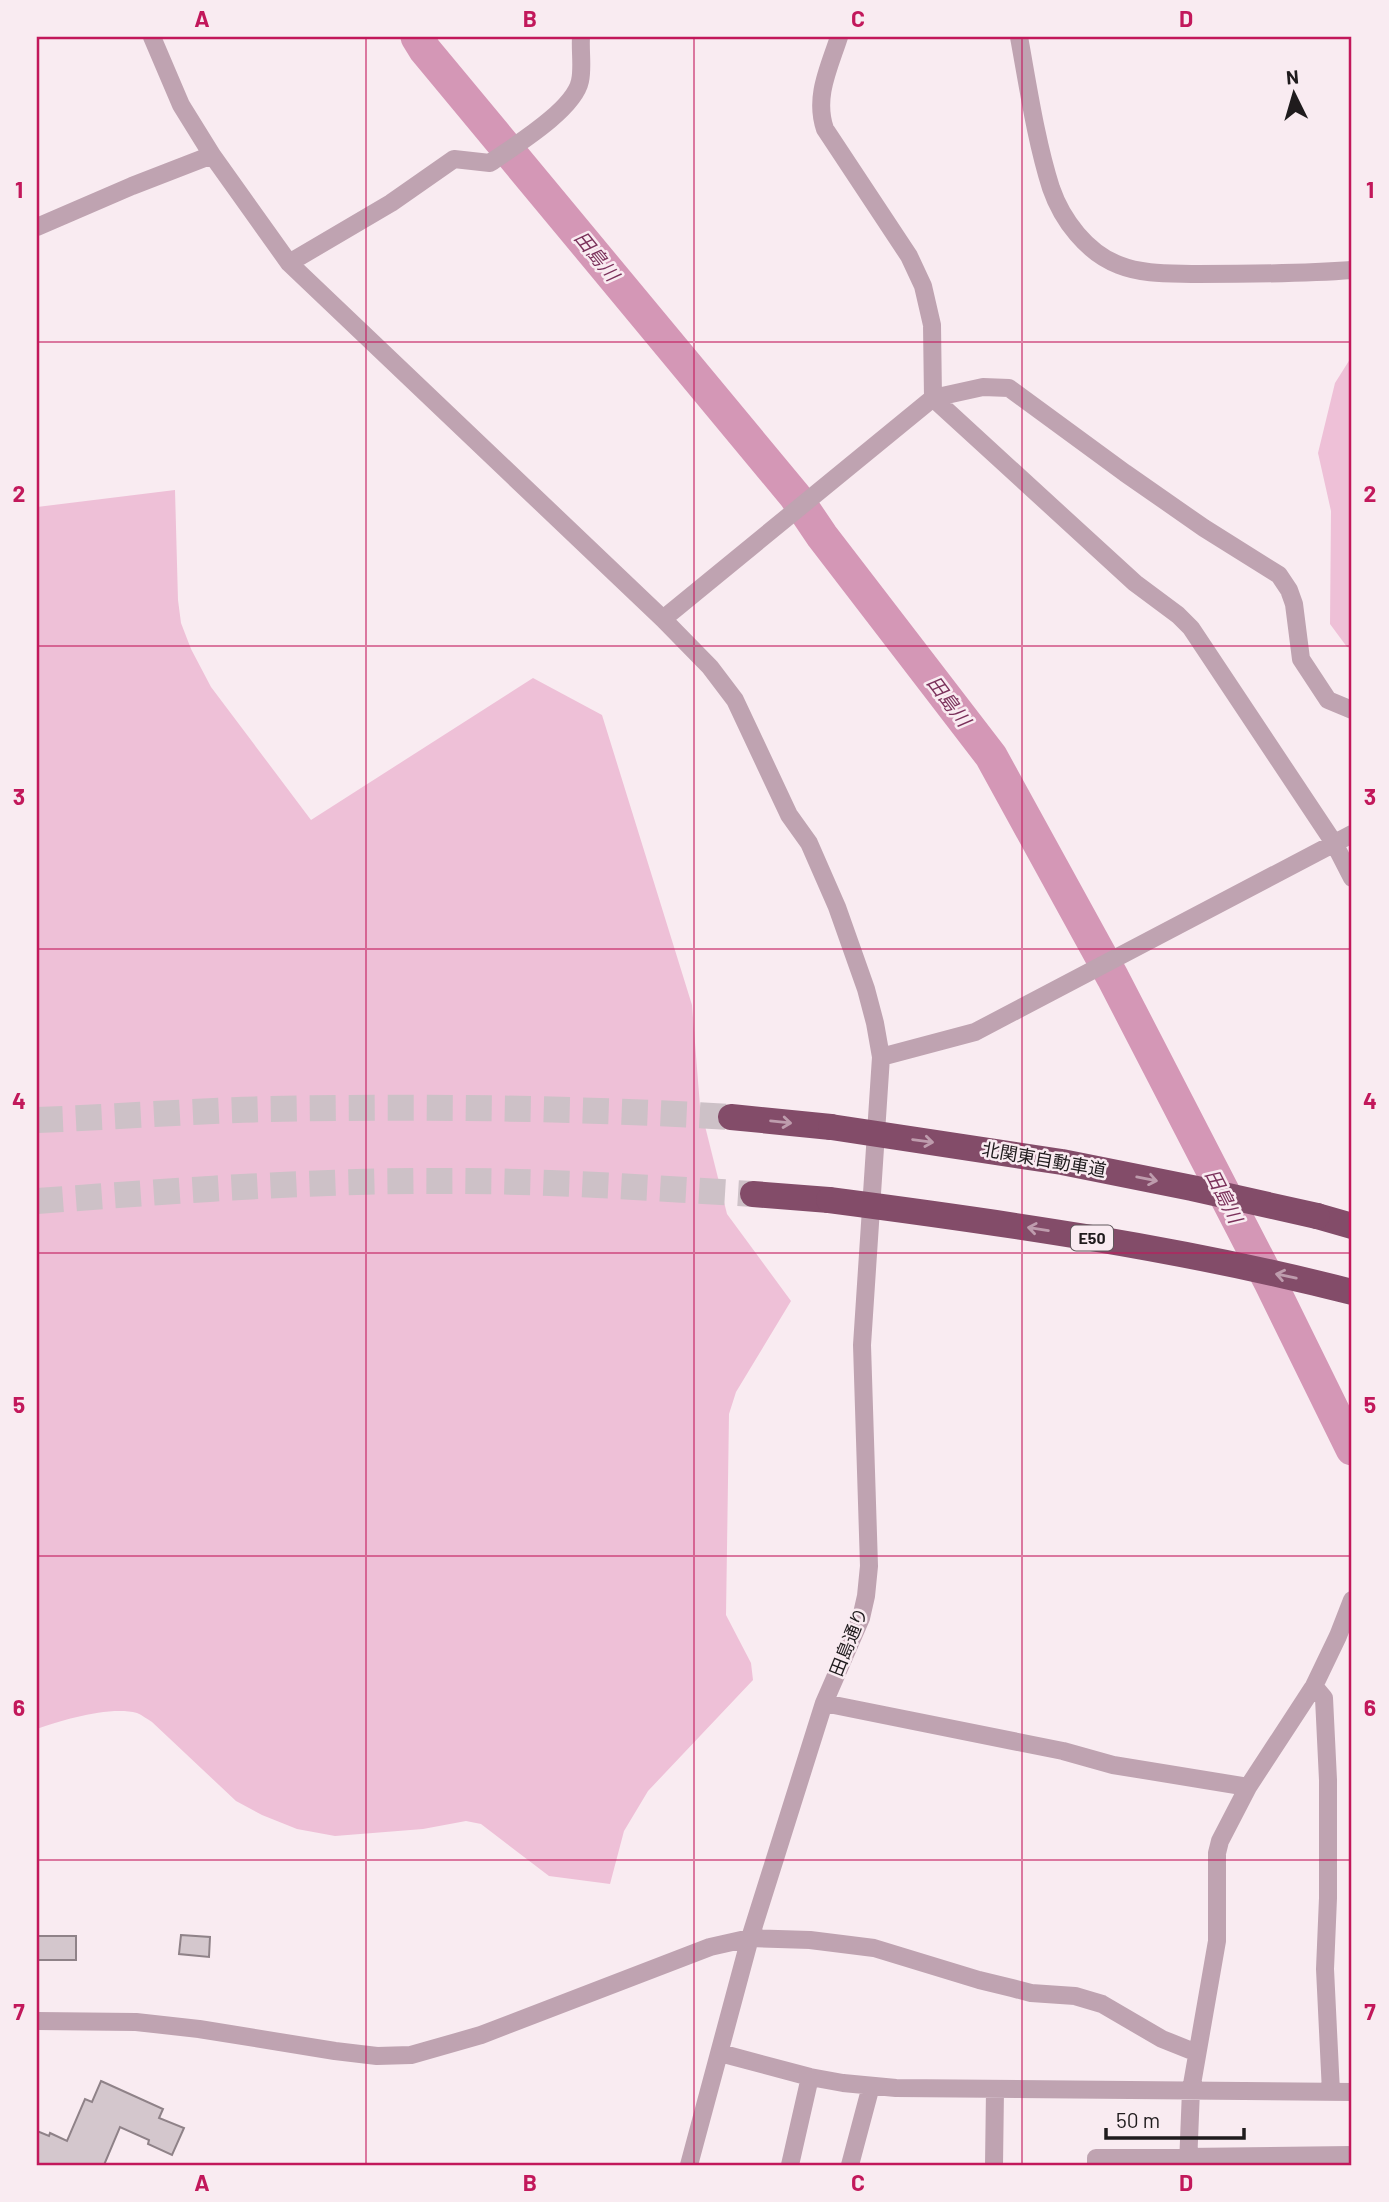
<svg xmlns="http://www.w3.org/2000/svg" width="1389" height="2202" font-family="Barlow,'Noto Sans JP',sans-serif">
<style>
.green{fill:#eec0d7}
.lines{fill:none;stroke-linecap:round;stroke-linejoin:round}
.river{stroke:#d497b6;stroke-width:33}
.building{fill:#d4c7cd;stroke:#8f8288;stroke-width:2}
.highway-tunnel{stroke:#cdc1c7;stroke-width:26;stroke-dasharray:26 13;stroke-linecap:butt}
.minor{stroke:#bfa3b1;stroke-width:18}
.highway{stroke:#834c69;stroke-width:26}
.highway-bridge{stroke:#834c69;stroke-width:26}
.oneway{stroke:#be9cad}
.grid{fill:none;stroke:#c2185b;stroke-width:2;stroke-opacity:0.55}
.labels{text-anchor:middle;stroke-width:5;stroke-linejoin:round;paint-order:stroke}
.shield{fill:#f9ebf1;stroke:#60595d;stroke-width:2}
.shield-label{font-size:16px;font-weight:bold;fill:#1f1b1d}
.street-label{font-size:18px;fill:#1f1b1d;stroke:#f9ebf1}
.water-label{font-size:19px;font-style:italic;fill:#7b315b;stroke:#f9ebf1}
.neatline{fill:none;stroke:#c2185b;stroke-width:2.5}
.grid-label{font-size:23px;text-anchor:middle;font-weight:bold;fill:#c2185b}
</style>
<rect width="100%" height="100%" fill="#f9ebf1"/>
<path class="green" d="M1352 356V648L1347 647 1330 624 1331 511 1318 453 1335 383Z
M175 490 178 600 181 623 191 649 211 687 311 820 533 678 602 715 692 1005 700 1106 727 1214 791 1301 736 1392 729 1414 726 1615 751 1663 753 1680 648 1791 624 1831 610 1884 549 1876 481 1824 466 1821 423 1829 335 1836 297 1829 262 1815 236 1801 152 1722C147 1719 142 1715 137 1713 109 1706 63 1720 37 1729V507Z"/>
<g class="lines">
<path class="river" d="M417 37 425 50 795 496 822 536 991 756 1113 978 1270 1282 1352 1449"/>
</g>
<path class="building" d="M181 1935 210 1937 209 1957 179 1954Z
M37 1936H76V1960H37Z
M101 2081 163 2109 159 2118 184 2128 172 2155 148 2144 149 2140 120 2127 104 2165H37V2131L49 2136 50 2133 67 2141 85 2099 92 2102Z"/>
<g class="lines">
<path class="highway-tunnel" d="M37 1120C114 1117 192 1111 270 1109 424 1106 578 1108 731 1117
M37 1201C175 1191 312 1180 451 1181 551 1181 652 1188 753 1194"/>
<path class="minor" d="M152 37 181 105 212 155 289 263 663 619 710 667 735 700 789 815 809 843 837 907 866 989 875 1023 881 1057 862 1345 869 1566 866 1596 861 1618 824 1703 750 1938 689 2165
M1019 37C1028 86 1036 141 1051 188 1062 220 1087 253 1119 265 1144 275 1172 273 1198 274 1250 274 1301 274 1352 270
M37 227 132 186 212 155
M289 263 391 203 454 159 490 163C514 146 574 110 580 81 583 68 580 51 581 37
M933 398 1135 583 1178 615 1191 628 1334 843 1352 878
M933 398 983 387 1009 388 1125 473 1204 528 1279 575 1289 590 1294 604 1301 659 1328 700 1352 710
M663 619 933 398 932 325 923 286 909 256 825 129C814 97 829 68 839 37
M881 1057 975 1032 1352 834
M1314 1686 1324 1698 1328 1780V1898L1325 1969 1331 2092
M824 1703 1063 1751 1113 1765 1248 1787
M37 2021 136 2022 199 2029 335 2051 377 2056 411 2055 481 2035 710 1947 750 1938 810 1940 874 1948 979 1980 1012 1988 1031 1993 1075 1996 1102 2004 1162 2039 1197 2053
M720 2053 810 2077 843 2083 896 2088 1352 2092
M790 2165 810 2077
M850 2165 871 2086
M994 2165 995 2090
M1096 2165V2158L1352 2155
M1188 2165 1191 2090 1217 1941V1853L1220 1841 1248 1787 1314 1686 1338 1636 1352 1600"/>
<path class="highway" d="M731 1117 831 1127
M753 1194 829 1200
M1317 1216 1352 1226"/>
<path class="highway-bridge" d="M831 1127 1062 1162 1192 1188 1317 1216
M829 1200C1005 1223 1181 1248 1352 1292"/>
</g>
<defs><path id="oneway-shaft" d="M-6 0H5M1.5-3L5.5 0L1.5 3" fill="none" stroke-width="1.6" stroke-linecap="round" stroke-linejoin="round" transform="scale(1.75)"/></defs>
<g class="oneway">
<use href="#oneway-shaft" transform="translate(781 1122) rotate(6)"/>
<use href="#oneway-shaft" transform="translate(923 1141) rotate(8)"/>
<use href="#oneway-shaft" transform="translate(1147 1179) rotate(11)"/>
<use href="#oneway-shaft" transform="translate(1038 1229) rotate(-171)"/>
<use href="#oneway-shaft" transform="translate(1286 1276) rotate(-168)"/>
</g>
<path class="grid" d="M366 37V2165M694 37V2165M1022 37V2165M37 342H1352M37 646H1352M37 949H1352M37 1253H1352M37 1556H1352M37 1860H1352"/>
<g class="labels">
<rect class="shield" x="1071" y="1225.5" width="42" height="25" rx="5"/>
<g class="shield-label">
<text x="1092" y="1244">E50</text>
</g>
<g class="street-label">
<text transform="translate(1044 1160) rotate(10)" y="6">北関東自動車道</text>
<text transform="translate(849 1642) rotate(-68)" y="6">田島通り</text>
</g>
<g class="water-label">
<text transform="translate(597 256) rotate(51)" y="7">田島川</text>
<text transform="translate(949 701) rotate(53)" y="7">田島川</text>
<text transform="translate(1224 1196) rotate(63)" y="7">田島川</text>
</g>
</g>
<rect width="1389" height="2202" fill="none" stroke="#f9ebf1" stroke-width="77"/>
<g transform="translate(1294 94) rotate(355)" stroke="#f9ebf1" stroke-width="5" paint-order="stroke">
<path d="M0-5L12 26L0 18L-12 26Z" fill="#1f1b1d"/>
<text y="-10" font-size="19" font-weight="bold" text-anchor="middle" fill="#1f1b1d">N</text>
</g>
<path d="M1106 2128v10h138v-10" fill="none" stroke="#1f1b1d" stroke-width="3.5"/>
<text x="1116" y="2128" font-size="21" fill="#1f1b1d" stroke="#f9ebf1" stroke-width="5" paint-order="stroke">50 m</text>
<rect x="38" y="38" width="1312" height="2126" class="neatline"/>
<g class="grid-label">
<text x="202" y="27">A</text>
<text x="530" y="27">B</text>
<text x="858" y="27">C</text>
<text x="1186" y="27">D</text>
<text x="19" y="198">1</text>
<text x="1370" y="198">1</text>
<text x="19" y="502">2</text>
<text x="1370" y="502">2</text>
<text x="19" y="805">3</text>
<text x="1370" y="805">3</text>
<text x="19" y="1109">4</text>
<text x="1370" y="1109">4</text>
<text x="19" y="1413">5</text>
<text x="1370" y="1413">5</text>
<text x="19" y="1716">6</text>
<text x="1370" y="1716">6</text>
<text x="19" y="2020">7</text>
<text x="1370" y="2020">7</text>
<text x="202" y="2191">A</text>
<text x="530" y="2191">B</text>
<text x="858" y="2191">C</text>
<text x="1186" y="2191">D</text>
</g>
</svg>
